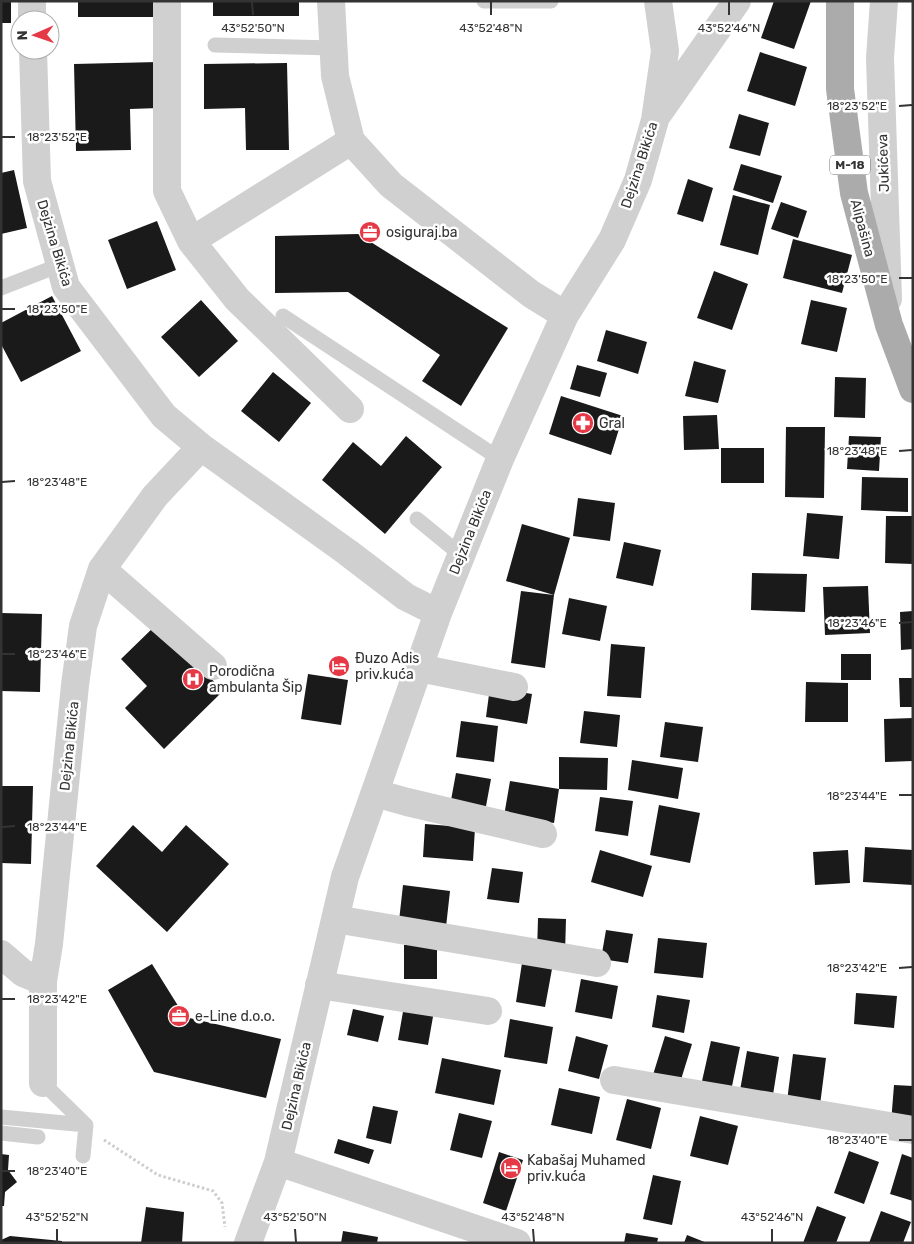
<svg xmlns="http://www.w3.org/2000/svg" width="914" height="1244" font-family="Rubik,sans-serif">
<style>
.building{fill:#1a1a1a}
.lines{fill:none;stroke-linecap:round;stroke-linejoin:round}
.path{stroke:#cdcdcd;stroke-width:3;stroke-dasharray:2.5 2.5;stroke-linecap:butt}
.service{stroke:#d0d0d0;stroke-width:15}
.minor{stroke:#d0d0d0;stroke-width:28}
.tertiary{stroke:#d0d0d0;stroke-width:28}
.primary{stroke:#ababab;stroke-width:28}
.ticks{fill:none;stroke:#333;stroke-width:2}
.labels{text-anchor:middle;stroke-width:5;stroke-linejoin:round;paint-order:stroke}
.shield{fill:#fff;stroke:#707070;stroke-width:1}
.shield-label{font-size:12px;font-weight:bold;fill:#333}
.street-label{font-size:14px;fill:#333;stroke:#fff}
.poi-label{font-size:14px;fill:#333;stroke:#fff;text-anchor:start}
.ticks-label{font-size:12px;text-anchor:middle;fill:#333;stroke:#fff;stroke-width:5;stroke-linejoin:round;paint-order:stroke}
</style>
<rect width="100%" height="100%" fill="#fff"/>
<path class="building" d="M1 1H11V23H1Z
M78 1H153V17H78Z
M213 1H299V16H213Z
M774 1H811L794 49 761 38Z
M760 52 807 67 795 106 747 91Z
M158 62 159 108 130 109 131 150 76 151 74 64Z
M287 63 289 150H246L245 108 204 109V64Z
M739 114 769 123 760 156 729 148Z
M741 164 782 176 773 203 733 190Z
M14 170 27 228 1 234V173Z
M688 179 713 188 703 222 677 214Z
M733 195 770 205 758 255 720 245Z
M781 202 807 211 798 238 771 229Z
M157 221 176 270 127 289 108 240Z
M358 234 508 328 461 406 422 381 440 355 348 292 275 293V236Z
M793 239 852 255 842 293 783 278Z
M714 271 748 284 732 330 697 318Z
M52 296 81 351 21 382 1 344V323Z
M201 300 238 341 199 377 161 337Z
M811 300 847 308 837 352 801 344Z
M606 330 647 342 638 374 597 361Z
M694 361 726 370 718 403 685 396Z
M577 365 607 373 600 397 570 389Z
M273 372 311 403 279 442 241 411Z
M835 377 866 378 865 418 834 417Z
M561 396 623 416 611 455 549 434Z
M717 415 719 449 684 450 683 416Z
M786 427H825L824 498 785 497Z
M406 436 442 467 385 534 322 480 353 442 381 466Z
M849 436 881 437 879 471 847 469Z
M721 448H764V483H721Z
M862 477 908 478V512L861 510Z
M578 498 615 503 610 541 573 536Z
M807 513 843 516 839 559 803 556Z
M886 516H913V564L885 563Z
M522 524 570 538 554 595 506 581Z
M624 542 661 550 653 586 616 578Z
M752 573 807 574 805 612 751 610Z
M868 586 870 633 825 635 823 587Z
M521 591 554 595 545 668 511 663Z
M569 598 607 606 600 641 562 634Z
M913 611V649L901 650 900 612Z
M1 613 42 614 40 692 1 691Z
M158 623 223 691 164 749 125 708 147 686 121 659Z
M611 644 645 647 641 698 607 696Z
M841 654H871V680H841Z
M308 674 348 680 341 725 301 719Z
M899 678H913V707H900Z
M806 682 848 683V722H805Z
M490 687 532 694 527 724 486 717Z
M584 711 620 715 617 747 580 743Z
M913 718V761L885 762 884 719Z
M461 721 498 726 494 762 456 757Z
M665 722 703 727 698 762 660 757Z
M559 757 608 758 607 790 559 789Z
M632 760 683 768 678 799 628 790Z
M456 773 491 779 484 817 449 811Z
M510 781 559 789 554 823 504 816Z
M1 786H33L31 864 1 863Z
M600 797 633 801 628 836 595 831Z
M659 805 700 813 690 863 650 855Z
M425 824 475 828 473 861 423 857Z
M133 825 162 852 186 825 229 864 167 932 96 866Z
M865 847 913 850V885L863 882Z
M600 850 652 866 643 897 591 882Z
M848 850 850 883 815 885 813 852Z
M492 868 523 872 519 903 487 899Z
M403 885 450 891 446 927 399 921Z
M538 918 566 919 565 954 537 953Z
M606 930 633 934 628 963 601 959Z
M658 938 707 943 703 978 654 973Z
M404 945H437V979H404Z
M522 963 552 969 545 1007 516 1002Z
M152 964 185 1017 281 1039 266 1098 154 1072 108 990Z
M581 979 618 986 612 1019 575 1012Z
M856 993 897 996 894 1028 854 1024Z
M657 995 690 1000 684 1033 652 1027Z
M404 1006 434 1011 428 1045 398 1040Z
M353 1009 384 1016 378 1042 347 1035Z
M510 1019 553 1027 547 1064 504 1057Z
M576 1036 608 1045 599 1079 568 1071Z
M665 1036 692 1044 679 1086 652 1078Z
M711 1041 740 1047 730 1096 700 1090Z
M747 1051 779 1057 772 1101 739 1096Z
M793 1054 826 1058 820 1105 787 1101Z
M442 1058 501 1070 494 1105 435 1093Z
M894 1085 913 1086V1126L891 1123Z
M559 1088 600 1097 592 1134 551 1125Z
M627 1099 661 1108 651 1149 616 1140Z
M373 1106 398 1111 391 1144 366 1138Z
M459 1113 492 1121 482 1158 450 1150Z
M700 1116 738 1126 728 1165 690 1156Z
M338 1139 374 1150 369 1164 334 1153Z
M849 1151 879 1162 864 1204 834 1193Z
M499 1152 523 1160 506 1211 483 1203Z
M1 1154 9 1155 8 1170 17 1182 5 1192 4 1206H1Z
M902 1154 913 1158V1201L890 1194Z
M653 1175 681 1181 672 1225 643 1219Z
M817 1206 846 1217 836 1243H803Z
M146 1207 184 1212 182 1243H141Z
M881 1211 911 1222 903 1243H869Z
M343 1231 378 1237 377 1243H341Z
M626 1233 658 1238 657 1243H624Z
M687 1235 707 1243H684Z
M10 1236 62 1241V1243H1V1240Z"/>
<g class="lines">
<path class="path" d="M104 1140 158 1175 213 1191 222 1203 225 1227"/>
<path class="service" d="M484 1H551
M215 45 334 48
M1 288 60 265
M283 316 500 459
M417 519 461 555
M43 1083 86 1125
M1 1117 86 1125 83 1156
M1 1133 38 1137"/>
<path class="minor" d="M32 1V20
M167 1V191L191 241
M331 1 335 76 351 141 391 185 531 294 565 315
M33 50 37 181 66 287 164 416 201 447 347 552 406 597 438 613
M658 114 737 1
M350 409 237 299 191 241 351 141
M102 569 213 666
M419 668 514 687
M375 793 407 802 543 834
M335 919 597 963
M1 954 23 973 43 981
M319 985 488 1011
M614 1080 913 1130
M43 1083V981L49 944 75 685 83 626 102 569 155 496 201 447
M278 1162 517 1243
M248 1243 278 1162 345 877 438 613 500 459 565 315 612 240 638 180 655 120 665 51 658 1"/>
<path class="tertiary" d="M884 1 880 58 888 299"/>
<path class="primary" d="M840 1V89L854 193 889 325 913 389"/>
</g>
<path class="ticks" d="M252 2 253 15M491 2V15M729 2V15M899 106 912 105M2 137H15M899 278H912M2 309H15M899 451 912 450M2 482 15 481M899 623 912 622M2 654H15M899 795H912M2 827 15 826M899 968 912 967M2 999H15M899 1140H912M2 1171H15M57 1229V1242M295 1229 296 1242M533 1229 534 1242M772 1229V1242"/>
<defs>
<g id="office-disc" transform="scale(1.125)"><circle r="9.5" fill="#e63946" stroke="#fff"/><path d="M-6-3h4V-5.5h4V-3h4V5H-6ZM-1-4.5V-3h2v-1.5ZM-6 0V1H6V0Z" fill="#fff"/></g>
<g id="pharmacy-disc" transform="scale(1.125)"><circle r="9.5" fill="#e63946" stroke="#fff"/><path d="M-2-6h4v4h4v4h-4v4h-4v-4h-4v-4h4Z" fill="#fff"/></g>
<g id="hotel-disc" transform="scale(1.125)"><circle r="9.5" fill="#e63946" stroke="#fff"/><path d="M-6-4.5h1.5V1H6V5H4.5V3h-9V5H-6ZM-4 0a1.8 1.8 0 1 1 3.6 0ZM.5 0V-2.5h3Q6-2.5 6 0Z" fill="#fff"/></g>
<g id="hospital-disc" transform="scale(1.125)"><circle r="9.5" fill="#e63946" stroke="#fff"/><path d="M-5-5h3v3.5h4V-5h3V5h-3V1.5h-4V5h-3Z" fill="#fff"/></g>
</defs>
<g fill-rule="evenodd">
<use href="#office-disc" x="370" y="232"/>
<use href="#pharmacy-disc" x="583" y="423"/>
<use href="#hotel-disc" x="339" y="666"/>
<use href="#hospital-disc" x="193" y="679"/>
<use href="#office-disc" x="179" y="1016"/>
<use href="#hotel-disc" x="511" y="1168"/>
</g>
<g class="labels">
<rect class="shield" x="830" y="155.5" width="40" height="19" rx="4"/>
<g class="shield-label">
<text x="850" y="169">M-18</text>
</g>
<g class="street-label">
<text transform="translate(883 163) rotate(-92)" y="5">Jukićeva</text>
<text transform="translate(639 165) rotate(-72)" y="5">Dejzina Bikića</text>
<text transform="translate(863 228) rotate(75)" y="5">Alipašina</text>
<text transform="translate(55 243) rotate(73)" y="5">Dejzina Bikića</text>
<text transform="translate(470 532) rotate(-68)" y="5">Dejzina Bikića</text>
<text transform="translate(69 746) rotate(-84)" y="5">Dejzina Bikića</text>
<text transform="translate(296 1086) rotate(-77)" y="5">Dejzina Bikića</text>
</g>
<g class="poi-label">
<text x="386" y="237">osiguraj.ba</text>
<text x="599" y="428">Gral</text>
<text x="355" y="663">Đuzo Adis<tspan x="355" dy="16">priv.kuća</tspan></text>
<text x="209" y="676">Porodična<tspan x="209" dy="16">ambulanta Šip</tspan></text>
<text x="195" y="1021">e-Line d.o.o.</text>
<text x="527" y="1165">Kabašaj Muhamed<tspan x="527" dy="16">priv.kuća</tspan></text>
</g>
</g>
<g class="ticks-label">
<text x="253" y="32">43°52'50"N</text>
<text x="491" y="32">43°52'48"N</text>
<text x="729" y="32">43°52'46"N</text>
<text x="857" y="110">18°23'52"E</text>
<text x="57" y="141">18°23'52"E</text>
<text x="857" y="283">18°23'50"E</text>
<text x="57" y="313">18°23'50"E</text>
<text x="857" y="455">18°23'48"E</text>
<text x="57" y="486">18°23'48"E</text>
<text x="857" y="627">18°23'46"E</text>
<text x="57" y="658">18°23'46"E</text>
<text x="857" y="800">18°23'44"E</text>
<text x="57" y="831">18°23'44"E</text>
<text x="857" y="972">18°23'42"E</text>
<text x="57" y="1003">18°23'42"E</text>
<text x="857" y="1144">18°23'40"E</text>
<text x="57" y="1175">18°23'40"E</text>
<text x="57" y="1221">43°52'52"N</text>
<text x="295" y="1221">43°52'50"N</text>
<text x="533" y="1221">43°52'48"N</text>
<text x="772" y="1221">43°52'46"N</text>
</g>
<rect width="914" height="1244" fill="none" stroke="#333333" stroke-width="5"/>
<g transform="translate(35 35) rotate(268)"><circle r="24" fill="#ffffff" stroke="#adadad"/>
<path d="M0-4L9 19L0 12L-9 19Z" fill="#e63946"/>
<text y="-8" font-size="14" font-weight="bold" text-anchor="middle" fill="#333333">N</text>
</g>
</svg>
